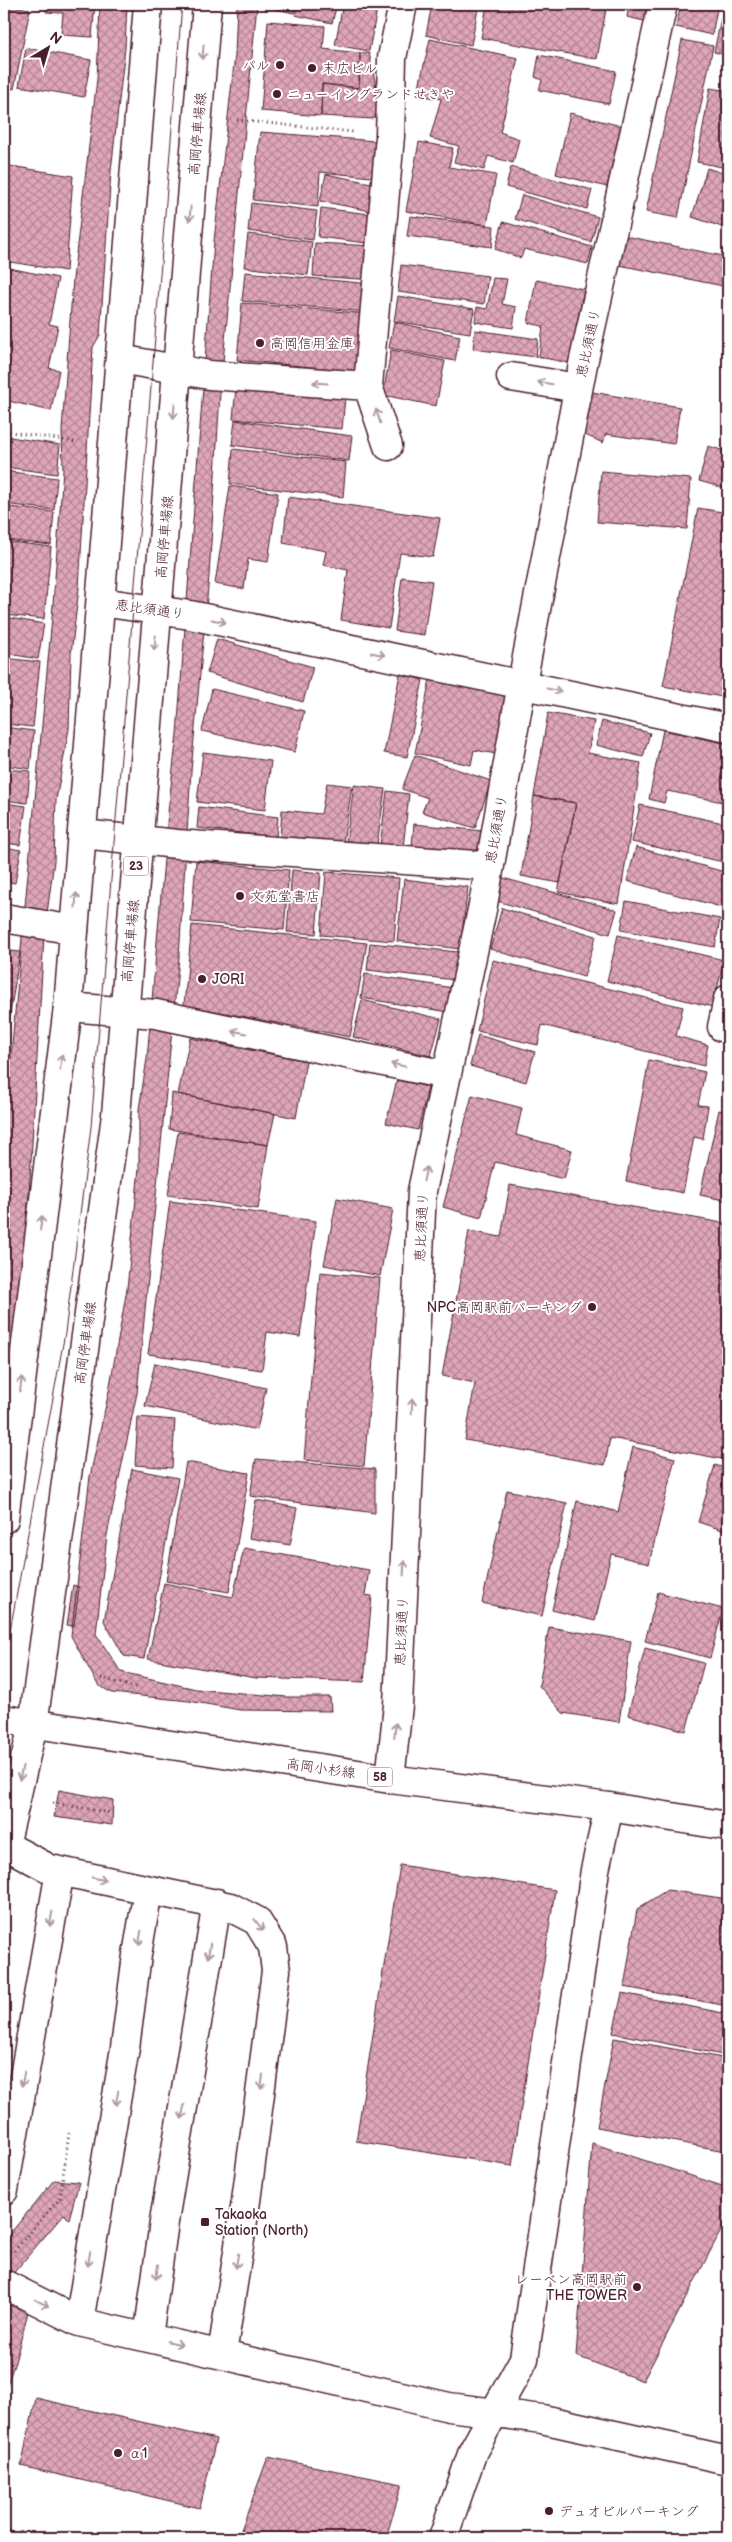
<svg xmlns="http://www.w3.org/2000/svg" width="732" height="2542" font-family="'Balsamiq Sans','Klee One',sans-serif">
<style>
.building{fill:url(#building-cross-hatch);stroke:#4a1f2b}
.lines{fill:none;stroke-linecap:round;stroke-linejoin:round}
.minor-casing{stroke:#4a1f2b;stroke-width:31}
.major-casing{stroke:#4a1f2b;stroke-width:31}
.path{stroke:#4a1f2b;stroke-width:3;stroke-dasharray:1 4;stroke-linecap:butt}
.minor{stroke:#fff;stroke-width:28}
.major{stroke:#fff;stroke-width:28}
.tram{stroke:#4a1f2b;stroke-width:1}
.oneway{stroke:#ae9aa0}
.poi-dot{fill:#4a1f2b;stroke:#fff;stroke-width:2}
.labels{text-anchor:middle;stroke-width:4;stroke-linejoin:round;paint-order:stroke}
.shield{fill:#fff;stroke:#80626b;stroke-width:1}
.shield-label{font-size:12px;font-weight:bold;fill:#4a1f2b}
.poi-label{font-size:14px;fill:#4a1f2b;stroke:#fff;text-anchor:start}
.street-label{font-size:14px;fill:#4a1f2b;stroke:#fff}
</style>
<defs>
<pattern id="building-cross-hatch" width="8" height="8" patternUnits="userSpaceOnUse" patternTransform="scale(1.25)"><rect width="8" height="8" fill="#dea6b8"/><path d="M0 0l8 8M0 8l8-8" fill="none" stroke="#b68796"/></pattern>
</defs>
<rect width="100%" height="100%" fill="#fff"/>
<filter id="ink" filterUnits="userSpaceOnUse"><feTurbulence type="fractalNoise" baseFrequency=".02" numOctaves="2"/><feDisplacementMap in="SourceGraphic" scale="10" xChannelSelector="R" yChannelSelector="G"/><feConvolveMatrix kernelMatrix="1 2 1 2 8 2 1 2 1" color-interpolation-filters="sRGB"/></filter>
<g filter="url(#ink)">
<path class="building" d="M47 4H95L92 37 61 35 63 13 46 12Z
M100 4H127L125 48 111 171 100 335 93 347 79 588 71 654 69 729 56 800 54 861 44 936 29 1195 9 1399 4 1425V1130L52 618 63 470 62 430 73 279 97 79Z
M237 4H257L220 393 209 576 191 771 179 957 137 1393 107 1535 96 1634 121 1672 196 1689 287 1697H330L331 1711 240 1710 189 1701 112 1693 98 1685 71 1636 90 1476 109 1391 127 1289 139 1168V1109L147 1059 168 812 177 734 214 241 235 55Z
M266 4H296L294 13 266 7Z
M298 4H337L332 23 295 15Z
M343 4H378L369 51 335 45Z
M432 4H479L471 45 426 35Z
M487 4H607L597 59 481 38Z
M629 4H651L648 22 627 17Z
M681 4H718L712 35 676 27Z
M724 4H728V55L714 52Z
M11 6 30 9 14 89 4 87V45Z
M268 21 325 26 323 49 360 53 359 88 322 84 321 116 261 111Z
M430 39 518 58 500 132 519 139 513 163 488 156 484 170 454 162 459 146 430 138 441 99 417 95Z
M682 40 713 46 678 218 646 212Z
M26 48 91 60 84 97 19 86Z
M360 53H369L381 110 373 119 321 116 322 84 359 88Z
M539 55 616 71 609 104 539 90 542 80 535 77Z
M710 88 728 91V135L722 167 697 162Z
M570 113 621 126 607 187 556 174Z
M260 132 376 141 372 177 320 172 318 207 253 200Z
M419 142 453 148 449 167 496 175 487 225 406 211Z
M4 165 73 176 66 271 4 261Z
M511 167 592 190 587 209 506 187Z
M707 168 728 175V229L692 217Z
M326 174 376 184 371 211 320 201Z
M522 195 598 217 591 242 515 219Z
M251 203 317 211 313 240 248 231Z
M321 208 378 215 375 244 318 237Z
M410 216 494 226 492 247 407 236Z
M503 222 592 247 588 264 524 249 521 258 495 249Z
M248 234 312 242 308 275 244 267Z
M625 236 728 257V287L619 265Z
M315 243 375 246 374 280 313 276Z
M401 265 488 276 484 304 398 292Z
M4 267 58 278 49 324 58 326 49 368 59 370 51 411 4 400Z
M245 272 371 284 368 312 242 301Z
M493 278 507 279 502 304 516 307 513 328 475 322 477 307 487 309Z
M536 280 584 289 569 363 539 357 543 326 528 323Z
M398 296 474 309 470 333 394 321Z
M242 303 369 314 364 372 237 360Z
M394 322 460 336 455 361 389 348Z
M475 330 538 339 536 357 473 349Z
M391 350 445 361 436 406 383 395Z
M236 387 345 398 342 429 233 419Z
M592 392 680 407 674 444 606 434 603 443 583 434Z
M235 420 352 436 349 461 232 445Z
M4 436 60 445 57 474 4 467Z
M708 446 728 452V489L699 481Z
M233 449 346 462 343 497 230 484Z
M4 471 57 478 54 510 4 504Z
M601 471 691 479 687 529 597 522Z
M230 486 278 493 268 562 248 559 244 589 215 584Z
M288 497 440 518 433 557 400 553 389 628 341 620 348 570 323 565 326 551 283 543Z
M9 507 54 512 51 545 6 540Z
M698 508 728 513V663L722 697 663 686Z
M4 541 51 547 44 619 4 615Z
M402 577 432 581 424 635 395 631Z
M4 617 44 624 38 659 4 653Z
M217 639 313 667 303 702 207 673Z
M4 658 40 662 33 727 4 724Z
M400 674 423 680 407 757 384 753Z
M430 679 515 696 502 755 474 750 471 765 415 753Z
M212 689 304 711 295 752 202 731Z
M548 713 594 721 588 753 641 763 619 904 558 892 576 803 534 796Z
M602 721 650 733 643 757 596 745Z
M4 727 34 731 30 769 4 765Z
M663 730 728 744V803L667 791 664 803 649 799Z
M203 752 271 761 265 810 197 802Z
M415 755 491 781 475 828 422 812 428 798 402 789Z
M4 769 30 771 27 803 4 800Z
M327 783 352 786 343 843 280 838 282 810 321 814Z
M354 785 385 789 377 845 346 841Z
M387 791 409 794 403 848 380 846Z
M534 796 576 803 560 883 521 876Z
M4 803 26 806 20 845 4 843Z
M640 805 728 824V863L632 842Z
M199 807 278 817 276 837 197 828Z
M414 824 483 831 481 854 412 846Z
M4 847 21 850 15 883 4 881Z
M636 847 728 873V909L627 881Z
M196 861 289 870 284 930 191 922Z
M292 870 321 873 316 934 287 932Z
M326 872 399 878 394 941 321 935Z
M503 878 617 910 610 934 497 901Z
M404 879 468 887 460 949 397 941Z
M626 901 720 919 715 947 621 930Z
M502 908 596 936 584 977 490 949Z
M192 925 367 943 350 1037 184 1005Z
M618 935 724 960 713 1007 607 981Z
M370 943 458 952 455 980 367 970Z
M4 950 20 952 6 1039H4Z
M493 960 683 1007 676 1036 708 1045 704 1066 542 1025 538 1045 477 1031Z
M365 974 453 988 449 1012 361 998Z
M362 1000 441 1019 431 1056 353 1037Z
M478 1035 535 1052 526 1082 470 1066Z
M190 1038 306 1061 296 1118 178 1094Z
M4 1053 9 1054 4 1094Z
M649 1060 705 1072 698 1105 708 1106 703 1139 694 1137 683 1193 626 1181Z
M397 1080 428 1087 418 1130 386 1123Z
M172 1093 275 1114 268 1145 169 1129Z
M472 1095 522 1108 516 1135 572 1150 564 1179 495 1162 481 1218 443 1207Z
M719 1110 728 1112V1201L700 1195Z
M178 1132 268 1145 258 1209 168 1195Z
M510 1185 728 1224V1460L610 1438 605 1465 465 1440 475 1383 442 1376 469 1231 501 1237Z
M337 1198 393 1209 380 1276 324 1265Z
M170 1201 316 1221 300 1337 267 1332 262 1370 148 1354Z
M320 1272 380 1278 364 1466 304 1460Z
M155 1363 266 1388 257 1430 145 1406Z
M138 1417 175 1420 172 1468 135 1465Z
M633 1447 675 1458 649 1564 611 1554 595 1621 552 1610 577 1501 618 1512Z
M256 1459 375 1469V1513L250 1496Z
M186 1462 249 1473 229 1592 166 1581Z
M715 1465 728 1469V1532L698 1522Z
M132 1469 178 1478 144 1659 124 1656 104 1621Z
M507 1490 567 1503 542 1616 482 1603Z
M256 1500 297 1508 290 1545 249 1538Z
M244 1548 369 1570 365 1595 372 1596 364 1682 256 1678 148 1659 164 1583 233 1597Z
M73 1585 79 1587 74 1626 67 1625Z
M658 1592 723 1609 710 1658 645 1641Z
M549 1627 631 1641 619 1722 563 1713 539 1686Z
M645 1648 704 1663 686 1731 628 1715Z
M59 1790 113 1800 112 1825 54 1817Z
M400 1865 555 1890 512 2166 356 2141Z
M667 1890 728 1899V2006L624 1987 637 1909Z
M622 1993 728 2014V2056L613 2033Z
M614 2038 728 2059V2141L725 2151 597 2127Z
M592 2143 728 2188V2217L643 2381 576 2356Z
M54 2180 79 2182 69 2219 64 2214 4 2284V2241Z
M4 2303 28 2312 15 2362 4 2393Z
M36 2398 216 2439 200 2508 21 2466Z
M268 2457 402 2484 386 2538H238Z
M4 2526 20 2538H4Z"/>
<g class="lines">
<g class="minor-casing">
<path id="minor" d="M120 359 209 375 368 386
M511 377 578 388
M388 446 368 386 390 136 392 58 403 4
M101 602 190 615 728 728
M82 834 177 844 490 866
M4 918 74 930
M68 1007 156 1014 446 1075
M722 1027 728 999
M390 1779 398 1705 422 1191 483 905 522 683 583 364 663 4
M5 1845 50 1869 230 1907 257 1921 273 1947 276 1971 246 2201 222 2354
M4 1850 33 1725
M148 1890 137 1955 125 2048 79 2322 449 2407 542 2419 728 2460
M4 2190 60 1871
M4 2284 79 2322
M148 2337 165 2215 217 1903
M443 2538 473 2451 524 2359 595 1870 609 1807"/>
</g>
<g class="major-casing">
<path id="major" d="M4 1519 68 1007 148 4
M4 1719 390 1779 609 1807 728 1826
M33 1725 116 1115 207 4"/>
</g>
<path class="path" d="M237 120 353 132
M4 431 77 442
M101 1678 137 1688V1685
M53 1803 112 1813
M14 2251 60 2198 69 2133"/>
<use href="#minor" class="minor"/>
<use href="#major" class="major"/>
<path class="tram" d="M4 1663 65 1333 91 1127 182 4"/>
</g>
<defs><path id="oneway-shaft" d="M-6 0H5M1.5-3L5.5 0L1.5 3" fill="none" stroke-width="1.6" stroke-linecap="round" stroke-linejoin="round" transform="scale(1.25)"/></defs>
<g class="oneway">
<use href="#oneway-shaft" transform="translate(203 52) rotate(95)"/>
<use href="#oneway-shaft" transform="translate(190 214) rotate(95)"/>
<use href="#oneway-shaft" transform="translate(320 383) rotate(-176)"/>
<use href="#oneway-shaft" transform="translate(545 383) rotate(-170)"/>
<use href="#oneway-shaft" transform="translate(174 411) rotate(95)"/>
<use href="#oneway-shaft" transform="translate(378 416) rotate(-108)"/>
<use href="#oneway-shaft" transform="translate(219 621) rotate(12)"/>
<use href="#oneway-shaft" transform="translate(155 643) rotate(95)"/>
<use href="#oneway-shaft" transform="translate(378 654) rotate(12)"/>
<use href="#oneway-shaft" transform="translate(554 690) rotate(12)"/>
<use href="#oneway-shaft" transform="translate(76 900) rotate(-86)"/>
<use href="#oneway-shaft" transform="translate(239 1032) rotate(-168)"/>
<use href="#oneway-shaft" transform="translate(61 1062) rotate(-83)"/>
<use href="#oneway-shaft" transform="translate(398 1065) rotate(-168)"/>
<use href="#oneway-shaft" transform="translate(425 1174) rotate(-78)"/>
<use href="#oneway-shaft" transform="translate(41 1223) rotate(-83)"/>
<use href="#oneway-shaft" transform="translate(21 1384) rotate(-83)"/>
<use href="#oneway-shaft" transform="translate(412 1406) rotate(-87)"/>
<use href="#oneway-shaft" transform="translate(404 1568) rotate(-87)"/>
<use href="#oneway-shaft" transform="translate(395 1730) rotate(-84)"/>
<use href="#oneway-shaft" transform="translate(21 1773) rotate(103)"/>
<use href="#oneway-shaft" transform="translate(99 1879) rotate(12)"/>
<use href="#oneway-shaft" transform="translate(51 1919) rotate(100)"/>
<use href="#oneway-shaft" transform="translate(259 1925) rotate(51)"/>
<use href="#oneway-shaft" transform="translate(140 1938) rotate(100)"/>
<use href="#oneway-shaft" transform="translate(209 1951) rotate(99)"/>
<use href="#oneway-shaft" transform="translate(23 2079) rotate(100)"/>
<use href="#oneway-shaft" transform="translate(262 2082) rotate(98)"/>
<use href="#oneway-shaft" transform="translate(117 2098) rotate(100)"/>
<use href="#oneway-shaft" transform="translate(183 2112) rotate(100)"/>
<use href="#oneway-shaft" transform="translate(89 2259) rotate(99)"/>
<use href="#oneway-shaft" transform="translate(237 2261) rotate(99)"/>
<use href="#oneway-shaft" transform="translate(157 2272) rotate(98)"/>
<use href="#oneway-shaft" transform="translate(42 2303) rotate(27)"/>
<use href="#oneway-shaft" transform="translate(175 2343) rotate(13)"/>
</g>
</g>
<g class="poi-dot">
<circle cx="280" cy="65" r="5"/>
<circle cx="312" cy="68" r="5"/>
<circle cx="277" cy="94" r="5"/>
<circle cx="260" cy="343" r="5"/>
<circle cx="240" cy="896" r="5"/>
<circle cx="202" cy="979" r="5"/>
<circle cx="592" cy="1307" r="5"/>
<rect x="200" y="2217" width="10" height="10" rx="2.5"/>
<circle cx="637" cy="2287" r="5"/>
<circle cx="118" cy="2453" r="5"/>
<circle cx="549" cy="2511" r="5"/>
</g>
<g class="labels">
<g class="shield">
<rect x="123.5" y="856.5" width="25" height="19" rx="4"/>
<rect x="367.5" y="1767.5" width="25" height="19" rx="4"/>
</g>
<g class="shield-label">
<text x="136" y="870">23</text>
<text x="380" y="1781">58</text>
</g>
<g class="poi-label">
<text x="270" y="70" text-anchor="end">パル</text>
<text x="322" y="73">末広ビル</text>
<text x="287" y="99">ニューイングランドせきや</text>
<text x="270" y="348">高岡信用金庫</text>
<text x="250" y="901">文苑堂書店</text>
<text x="212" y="984">JORI</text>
<text x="582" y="1312" text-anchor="end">NPC高岡駅前パーキング</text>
<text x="215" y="2219">Takaoka<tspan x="215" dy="16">Station (North)</tspan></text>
<text x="627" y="2284" text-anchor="end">レーベン高岡駅前<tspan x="627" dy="16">THE TOWER</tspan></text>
<text x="128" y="2458">α1</text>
<text x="559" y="2516">デュオビルパーキング</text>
</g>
<g class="street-label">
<text transform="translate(197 134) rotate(-85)" y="5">高岡停車場線</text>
<text transform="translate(588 343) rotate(-78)" y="5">恵比須通り</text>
<text transform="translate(164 537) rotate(-85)" y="5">高岡停車場線</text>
<text transform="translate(150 609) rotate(8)" y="5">恵比須通り</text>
<text transform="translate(496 829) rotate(-80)" y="5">恵比須通り</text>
<text transform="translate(130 941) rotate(-85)" y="5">高岡停車場線</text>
<text transform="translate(421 1227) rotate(-87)" y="5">恵比須通り</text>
<text transform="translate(85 1343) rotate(-82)" y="5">高岡停車場線</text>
<text transform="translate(401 1631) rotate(-87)" y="5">恵比須通り</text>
<text transform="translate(321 1768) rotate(8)" y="5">高岡小杉線</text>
</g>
</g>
<rect width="732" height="2542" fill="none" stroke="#fff" stroke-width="20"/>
<rect x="10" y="10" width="712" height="2522" fill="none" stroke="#4a1f2b" stroke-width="2" filter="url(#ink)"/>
<g transform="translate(48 48) rotate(38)" stroke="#ffffff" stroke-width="4" paint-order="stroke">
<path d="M0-4L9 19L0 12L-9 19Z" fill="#4a1f2b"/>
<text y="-8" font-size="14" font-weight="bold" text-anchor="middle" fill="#4a1f2b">N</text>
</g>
</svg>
